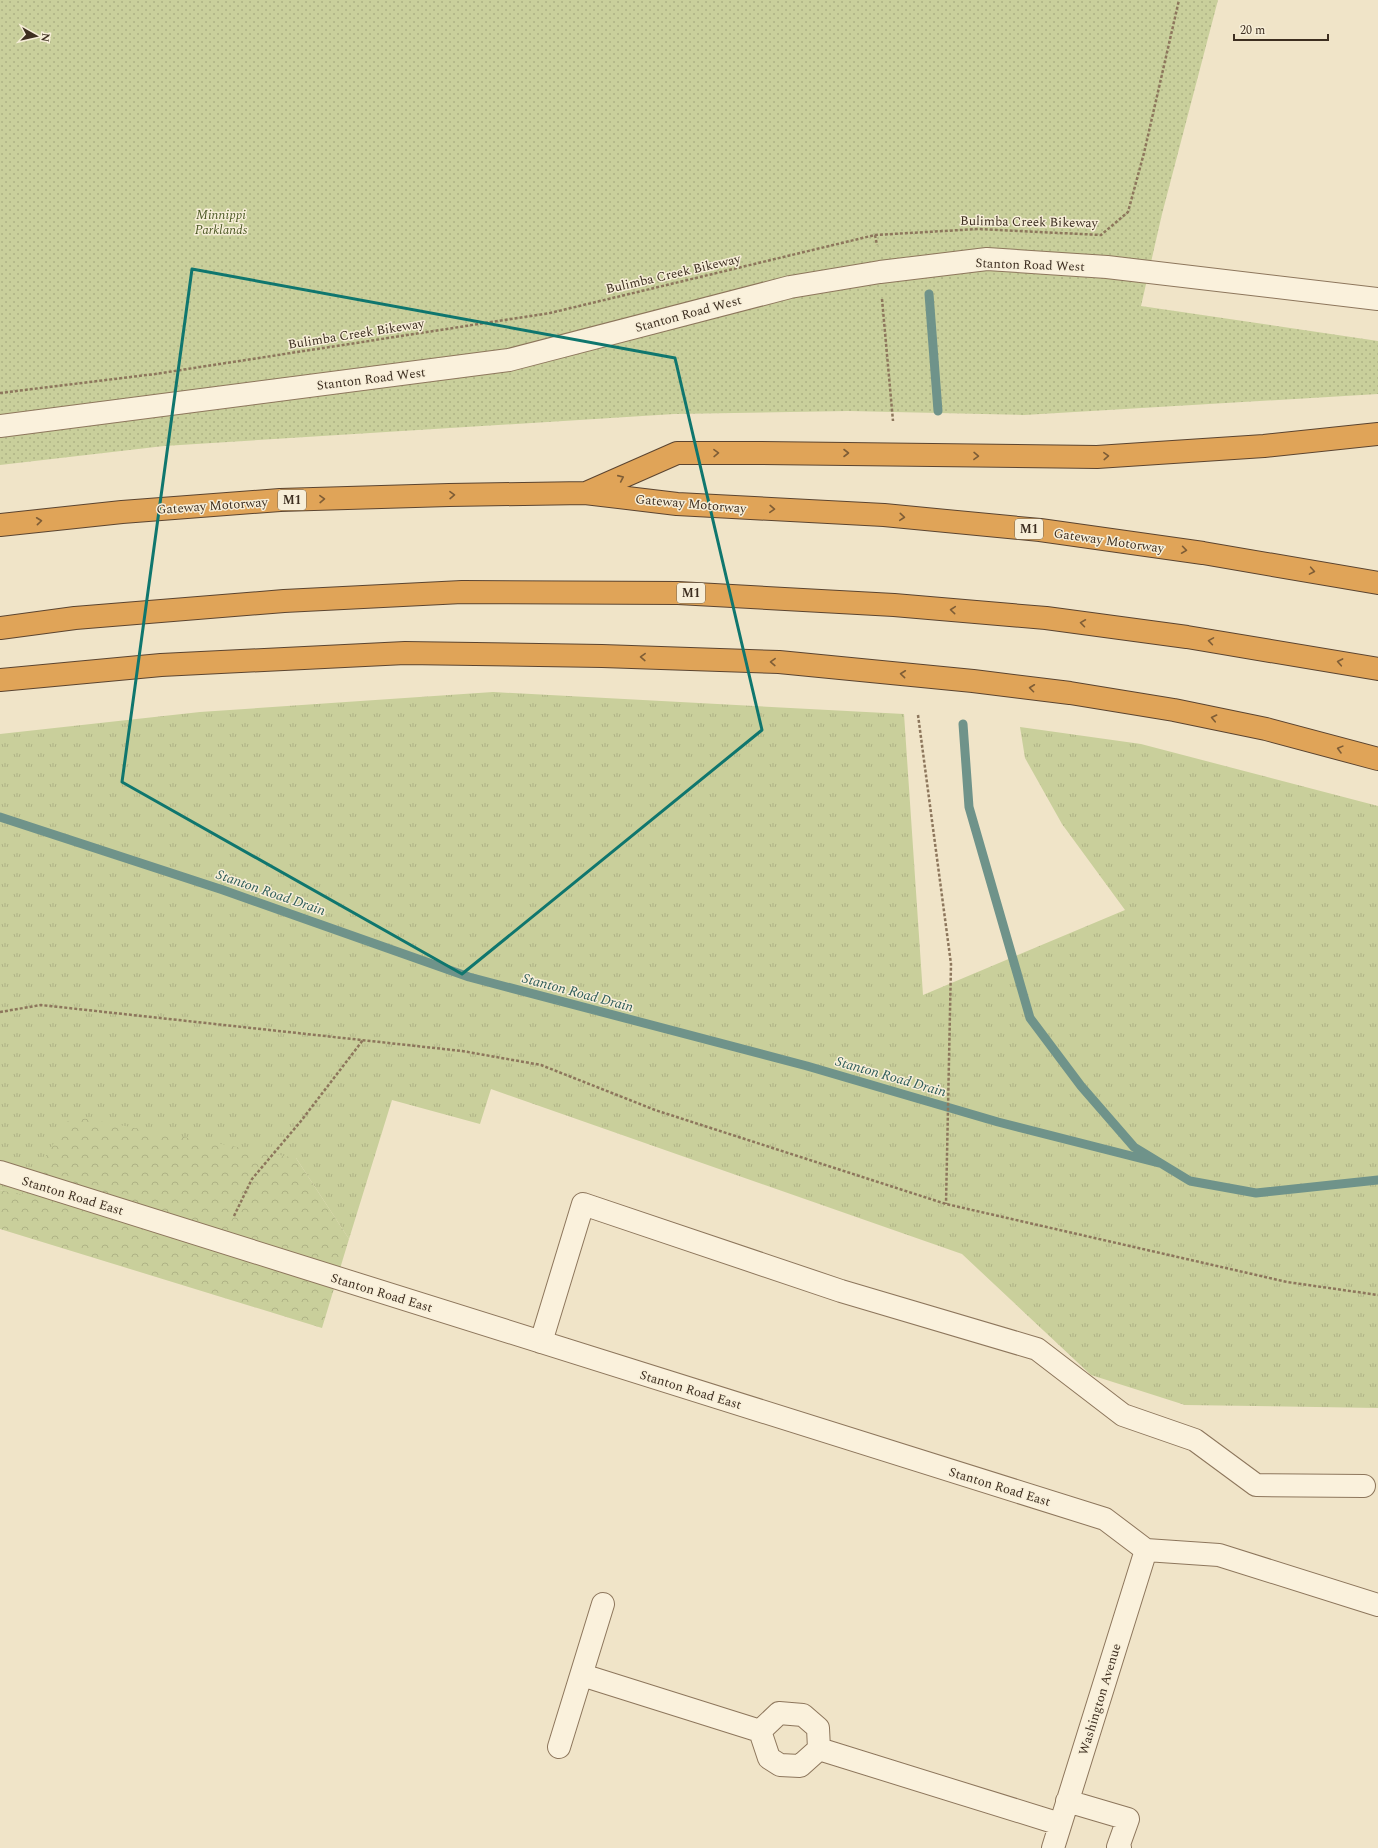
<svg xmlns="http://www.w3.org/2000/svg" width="1378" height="1848" font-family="Spectral,serif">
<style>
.grass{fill:url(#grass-tufts)}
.forest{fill:url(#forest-crowns)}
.park{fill:url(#park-dots)}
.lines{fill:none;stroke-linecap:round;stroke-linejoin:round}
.stream{stroke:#6f938a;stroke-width:9}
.minor-casing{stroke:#8d765c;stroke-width:24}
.highway-casing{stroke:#5b4430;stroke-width:24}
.path{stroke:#8d765c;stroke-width:2.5;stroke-dasharray:3 2;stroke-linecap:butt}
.minor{stroke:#faf1dc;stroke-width:22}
.highway{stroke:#e0a458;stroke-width:22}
.oneway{stroke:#7e5d36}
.marked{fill:none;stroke:#0f766e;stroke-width:3;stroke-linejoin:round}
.labels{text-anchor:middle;stroke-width:3;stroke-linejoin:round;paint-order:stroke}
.shield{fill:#f7eed8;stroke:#756857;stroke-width:1}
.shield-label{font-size:12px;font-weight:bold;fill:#3d2e20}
.park-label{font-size:13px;font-style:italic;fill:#4d5a26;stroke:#f7eed8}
.street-label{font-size:13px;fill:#3d2e20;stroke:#f7eed8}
.water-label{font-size:14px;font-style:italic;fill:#2f5d5a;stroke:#f7eed8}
</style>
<defs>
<pattern id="grass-tufts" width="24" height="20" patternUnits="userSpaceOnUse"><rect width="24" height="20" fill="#c9cf9b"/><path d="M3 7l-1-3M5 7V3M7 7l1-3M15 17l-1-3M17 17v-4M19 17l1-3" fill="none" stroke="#aeb285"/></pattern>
<pattern id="forest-crowns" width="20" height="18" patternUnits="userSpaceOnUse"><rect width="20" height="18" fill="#c9cf9b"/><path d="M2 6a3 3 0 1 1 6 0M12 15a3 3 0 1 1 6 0" fill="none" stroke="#aeb285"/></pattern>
<pattern id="park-dots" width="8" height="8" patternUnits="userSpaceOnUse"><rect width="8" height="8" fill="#c9cf9b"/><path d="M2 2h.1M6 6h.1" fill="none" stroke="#aeb285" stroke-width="1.8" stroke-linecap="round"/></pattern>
</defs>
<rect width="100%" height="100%" fill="#f0e4c8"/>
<path class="grass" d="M493 692 904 714 923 995 1125 910 1062 824 1025 758 1020 727 1141 744 1378 806V1408L1185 1405 1091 1375 962 1254 491 1089 480 1124 392 1100 349 1239 296 1158 21 1196 0 1190V734L200 712Z"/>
<path class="forest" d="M71 1116 296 1158 349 1239 322 1328 0 1229V1190L21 1195Z"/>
<path class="park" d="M0 0H1218L1162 214 1141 306 1378 341V394L1024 415 848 411 674 414 164 446 0 465Z"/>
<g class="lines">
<path class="stream" d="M929 294 938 411
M963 724 969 807 1030 1018 1081 1086 1134 1147 1190 1181 1256 1193 1378 1180
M0 817 223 890 469 977 807 1066 998 1122 1159 1163"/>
<g class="minor-casing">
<path id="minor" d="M0 426 509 360 790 287 880 272 987 259 1107 267 1378 299
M0 1172 1105 1519 1146 1550 1219 1555 1378 1605
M541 1342 583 1204 841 1291 1037 1349 1123 1415 1195 1440 1256 1485 1364 1486
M582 1675 760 1731
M779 1713 803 1715 818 1728 819 1749 800 1766 780 1765 769 1758 760 1731Z
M559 1747 603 1604
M819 1749 1060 1824
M1067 1801 1128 1819 1118 1847 1120 1848
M1053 1848 1146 1550"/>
</g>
<g class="highway-casing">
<path id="highway" d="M586 493 677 453H761L1097 457 1264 446 1378 434
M0 525 122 512 280 500 449 495 585 493 677 504 884 515 1040 530 1203 553 1378 583
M0 628 75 618 284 601 462 592 678 593 894 605 1046 618 1187 637 1378 669
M0 680 161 665 405 653 602 656 779 662 973 681 1070 693 1174 710 1266 729 1378 759"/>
</g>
<path class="path" d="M875 235 877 245
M882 299 893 421
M0 393 155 374 550 313 875 235 978 229 1101 235 1128 212 1144 153 1179 0
M918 715 951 964 946 1204
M0 1012 41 1005 462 1051 541 1065 655 1110 946 1204 1287 1282 1378 1295
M234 1216 252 1179 301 1121 363 1040"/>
<use href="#minor" class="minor"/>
<use href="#highway" class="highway"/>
</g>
<defs><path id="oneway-chevron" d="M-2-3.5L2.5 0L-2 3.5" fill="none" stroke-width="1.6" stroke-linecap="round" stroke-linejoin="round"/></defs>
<g class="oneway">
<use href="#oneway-chevron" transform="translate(716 453) rotate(-1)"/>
<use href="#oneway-chevron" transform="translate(846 453)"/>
<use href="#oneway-chevron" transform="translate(976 456) rotate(1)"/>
<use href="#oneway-chevron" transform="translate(1106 456) rotate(-3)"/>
<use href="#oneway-chevron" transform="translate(621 478) rotate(-24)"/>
<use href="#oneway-chevron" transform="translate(452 495) rotate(-1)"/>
<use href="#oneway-chevron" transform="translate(322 499) rotate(-2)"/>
<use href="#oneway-chevron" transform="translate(772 509) rotate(3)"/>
<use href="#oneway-chevron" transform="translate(902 517) rotate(5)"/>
<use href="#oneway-chevron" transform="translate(39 521) rotate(-6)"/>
<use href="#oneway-chevron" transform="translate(1184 550) rotate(8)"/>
<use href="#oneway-chevron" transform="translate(1312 571) rotate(10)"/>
<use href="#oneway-chevron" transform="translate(953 610) rotate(-175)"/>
<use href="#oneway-chevron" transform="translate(1083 623) rotate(-172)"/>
<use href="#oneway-chevron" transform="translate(1211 641) rotate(-171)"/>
<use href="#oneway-chevron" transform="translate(643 657) rotate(-178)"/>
<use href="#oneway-chevron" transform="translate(773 662) rotate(-178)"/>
<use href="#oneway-chevron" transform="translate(1340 662) rotate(-169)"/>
<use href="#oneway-chevron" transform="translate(903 674) rotate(-174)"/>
<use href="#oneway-chevron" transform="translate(1032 688) rotate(-173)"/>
<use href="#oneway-chevron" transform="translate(1214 718) rotate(-168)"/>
<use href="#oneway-chevron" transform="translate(1340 749) rotate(-165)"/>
</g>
<path class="marked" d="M192 269 675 358 762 730 462 974 122 782Z"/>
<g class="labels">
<g class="shield">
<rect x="278" y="490" width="28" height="20" rx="3"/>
<rect x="1015" y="519" width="28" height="20" rx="3"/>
<rect x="677" y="583" width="28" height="20" rx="3"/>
</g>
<g class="shield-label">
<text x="292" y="504">M1</text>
<text x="1029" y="533">M1</text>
<text x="691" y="597">M1</text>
</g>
<g class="park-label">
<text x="221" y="219">Minnippi<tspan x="221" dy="15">Parklands</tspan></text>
</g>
<g class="street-label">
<text transform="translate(1029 221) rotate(1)" y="5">Bulimba Creek Bikeway</text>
<text transform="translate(1030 264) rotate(2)" y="5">Stanton Road West</text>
<text transform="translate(673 273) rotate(-13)" y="5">Bulimba Creek Bikeway</text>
<text transform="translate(688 313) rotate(-15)" y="5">Stanton Road West</text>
<text transform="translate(356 333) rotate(-9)" y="5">Bulimba Creek Bikeway</text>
<text transform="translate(371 378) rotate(-7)" y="5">Stanton Road West</text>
<text transform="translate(691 503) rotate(5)" y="5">Gateway Motorway</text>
<text transform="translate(212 505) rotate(-4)" y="5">Gateway Motorway</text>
<text transform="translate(1109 540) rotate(8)" y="5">Gateway Motorway</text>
<text transform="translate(73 1195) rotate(17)" y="5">Stanton Road East</text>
<text transform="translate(382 1292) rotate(17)" y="5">Stanton Road East</text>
<text transform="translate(691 1389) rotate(17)" y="5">Stanton Road East</text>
<text transform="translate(1000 1486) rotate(17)" y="5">Stanton Road East</text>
<text transform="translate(1099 1699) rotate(-73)" y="5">Washington Avenue</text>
</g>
<g class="water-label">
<text transform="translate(271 892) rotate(19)" y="5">Stanton Road Drain</text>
<text transform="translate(578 992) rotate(15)" y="5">Stanton Road Drain</text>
<text transform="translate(891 1076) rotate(16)" y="5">Stanton Road Drain</text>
</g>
</g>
<g transform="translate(36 36) rotate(98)" stroke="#f7eed8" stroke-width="3" paint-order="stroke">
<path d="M0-3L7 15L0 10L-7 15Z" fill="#3d2e20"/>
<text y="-6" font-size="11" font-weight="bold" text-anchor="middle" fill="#3d2e20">N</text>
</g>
<path d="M1234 34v6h94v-6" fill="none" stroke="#3d2e20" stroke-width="2"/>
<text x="1240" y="34" font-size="12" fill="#3d2e20" stroke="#f7eed8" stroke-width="3" paint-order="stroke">20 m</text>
</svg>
